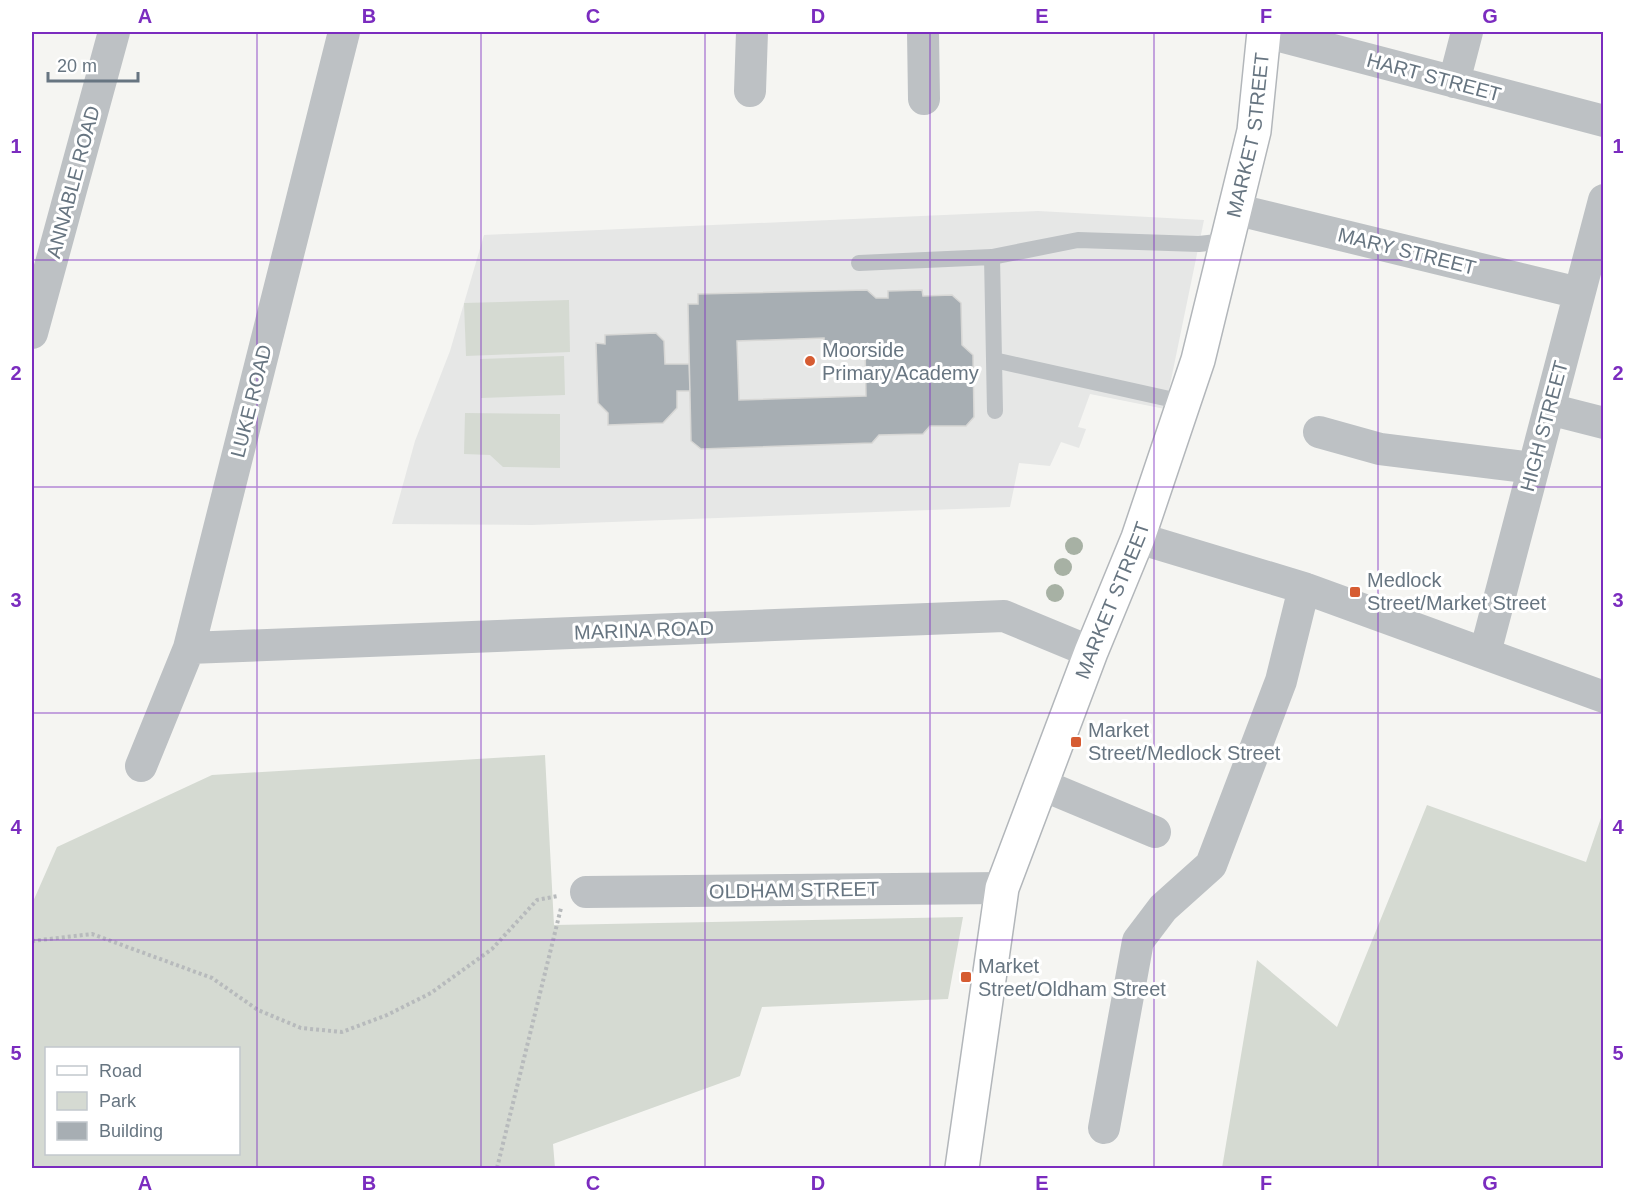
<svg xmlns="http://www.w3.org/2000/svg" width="1635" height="1200" font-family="Helvetica,sans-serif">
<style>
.built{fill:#e6e7e6}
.green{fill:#d5dad2;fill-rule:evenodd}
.building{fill:#a7aeb3;stroke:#d7d7d5;stroke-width:1.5;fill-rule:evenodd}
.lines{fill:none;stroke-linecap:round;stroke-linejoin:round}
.secondary-casing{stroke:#b2b6ba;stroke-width:36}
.path{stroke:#b7babc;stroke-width:4;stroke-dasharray:3 3;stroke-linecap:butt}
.lane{stroke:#bdc1c4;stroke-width:16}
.street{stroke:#bdc1c4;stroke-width:32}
.secondary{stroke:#fff;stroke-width:33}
.tree{fill:#a7b1a4}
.grid{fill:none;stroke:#7b2cbf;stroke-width:1.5;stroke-opacity:0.55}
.poi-dot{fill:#d65c32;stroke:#fff;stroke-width:2}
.labels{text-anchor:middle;stroke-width:6;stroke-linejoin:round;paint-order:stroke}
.street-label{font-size:20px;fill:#677581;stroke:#fff}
.poi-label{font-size:20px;fill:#677581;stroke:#fff;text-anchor:start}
.neatline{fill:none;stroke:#7b2cbf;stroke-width:2}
.grid-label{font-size:20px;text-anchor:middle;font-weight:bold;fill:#7b2cbf}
</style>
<rect width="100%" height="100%" fill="#f5f5f2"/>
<path class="built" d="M1038 211 1204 220 1165 409 1090 394 1078 427 1086 429 1079 448 1061 442 1050 466 1019 463 1010 507 532 525 392 524 415 441 450 351 484 235Z"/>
<path class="green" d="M569 300 570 352 466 356 464 303Z
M564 356 565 395 481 398 480 359Z
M465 413 560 414V468L503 467 490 455 464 454Z
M545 755 554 925 963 917 948 999 762 1007 740 1076 553 1144 555 1168H32V904L57 847 212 775ZM238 1048V1154H46V1048Z
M1427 805 1586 862 1603 812V1168H1222L1257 960 1337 1027Z"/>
<path class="building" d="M867 290 876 298H888V291L922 290 923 296 952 295 961 303 962 345 973 355 974 417 966 426H930L923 434 879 435 872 443 701 449 691 441 688 304H698V294ZM824 338V348L865 347 866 396 739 400 737 341Z
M656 333 664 341 665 364H689L690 391H677V408L663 423 608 425V413L598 403 596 343 605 344V335Z"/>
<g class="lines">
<g class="secondary-casing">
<g id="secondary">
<path id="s1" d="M962 1168 1002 888 1091 652 1138 538 1198 360 1254 131 1264 32"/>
</g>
</g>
<path class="path" d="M32 941 92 934 212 978 258 1010 301 1028 342 1032 387 1015 431 993 492 949 537 900 558 896
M497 1168 561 908"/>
<path class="lane" d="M992 257 995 411
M859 263 992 257 1078 240 1199 244 1226 241
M994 360 1183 402"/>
<path class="street" d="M923 32 924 99
M1264 32 1604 121
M1454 82 1467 32
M750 91 752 32
M1234 209 1579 293
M32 333 114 32
M1549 409 1604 423
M1319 432 1380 449 1533 468
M1138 538 1304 588 1604 697
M189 648 1004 616 1091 652
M1485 653 1604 200
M141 766 189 648 344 32
M1040 784 1155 832
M586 892 1002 888
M1104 1128 1138 941 1163 908 1211 865 1281 681 1304 588"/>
<use href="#secondary" class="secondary"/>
</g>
<g class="tree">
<circle cx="1074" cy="546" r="9"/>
<circle cx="1063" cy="567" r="9"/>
<circle cx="1055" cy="593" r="9"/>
</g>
<path class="grid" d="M257 32V1168M481 32V1168M705 32V1168M930 32V1168M1154 32V1168M1378 32V1168M32 260H1604M32 487H1604M32 713H1604M32 940H1604"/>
<g class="poi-dot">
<circle cx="810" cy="361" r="6"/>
<rect x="1349" y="586" width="12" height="12" rx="3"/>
<rect x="1070" y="736" width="12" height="12" rx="3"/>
<rect x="960" y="971" width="12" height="12" rx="3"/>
</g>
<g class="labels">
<g class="street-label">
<text transform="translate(1434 77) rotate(15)" y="7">HART STREET</text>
<text dy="7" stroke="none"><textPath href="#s1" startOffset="1077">MARKET STREET</textPath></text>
<text transform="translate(73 182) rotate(-75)" y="7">ANNABLE ROAD</text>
<text transform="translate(1407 251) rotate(14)" y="7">MARY STREET</text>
<text transform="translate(251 401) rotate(-76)" y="7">LUKE ROAD</text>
<text transform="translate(1544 426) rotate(-75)" y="7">HIGH STREET</text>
<text dy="7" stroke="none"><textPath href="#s1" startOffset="591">MARKET STREET</textPath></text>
<text transform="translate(644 630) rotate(-2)" y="7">MARINA ROAD</text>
<text transform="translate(794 890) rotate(-1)" y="7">OLDHAM STREET</text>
</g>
<g class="poi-label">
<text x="822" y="357">Moorside<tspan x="822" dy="23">Primary Academy</tspan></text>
<text x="1367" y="587">Medlock<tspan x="1367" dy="23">Street/Market Street</tspan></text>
<text x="1088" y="737">Market<tspan x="1088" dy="23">Street/Medlock Street</tspan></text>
<text x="978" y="973">Market<tspan x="978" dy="23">Street/Oldham Street</tspan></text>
</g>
</g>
<rect width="1635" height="1200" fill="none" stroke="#ffffff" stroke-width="66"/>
<rect x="45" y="1047" width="195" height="108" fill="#ffffff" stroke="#c2c8cd" stroke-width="1.5"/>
<rect x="57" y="1066" width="30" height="9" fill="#ffffff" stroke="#c2c8cd" stroke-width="1.5"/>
<text x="99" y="1077" font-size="18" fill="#677581">Road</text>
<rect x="57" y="1092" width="30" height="18" fill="#d5dad2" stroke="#c2c8cd" stroke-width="1.5"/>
<text x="99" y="1107" font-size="18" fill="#677581">Park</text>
<rect x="57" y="1122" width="30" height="18" fill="#a7aeb3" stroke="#c2c8cd" stroke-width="1.5"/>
<text x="99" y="1137" font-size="18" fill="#677581">Building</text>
<path d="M48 72v9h90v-9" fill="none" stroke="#677581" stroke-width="3"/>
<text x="57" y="72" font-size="18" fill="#677581" stroke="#ffffff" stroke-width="4.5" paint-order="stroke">20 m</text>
<rect x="33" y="33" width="1569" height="1134" class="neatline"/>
<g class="grid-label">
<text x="145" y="23">A</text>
<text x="369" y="23">B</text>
<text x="593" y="23">C</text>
<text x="818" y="23">D</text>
<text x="1042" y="23">E</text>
<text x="1266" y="23">F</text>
<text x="1490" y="23">G</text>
<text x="16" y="153">1</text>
<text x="1618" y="153">1</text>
<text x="16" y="380">2</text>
<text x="1618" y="380">2</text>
<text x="16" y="607">3</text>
<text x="1618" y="607">3</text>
<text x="16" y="834">4</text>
<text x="1618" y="834">4</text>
<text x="16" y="1060">5</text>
<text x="1618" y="1060">5</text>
<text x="145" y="1190">A</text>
<text x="369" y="1190">B</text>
<text x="593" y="1190">C</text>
<text x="818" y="1190">D</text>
<text x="1042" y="1190">E</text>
<text x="1266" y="1190">F</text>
<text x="1490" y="1190">G</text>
</g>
</svg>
